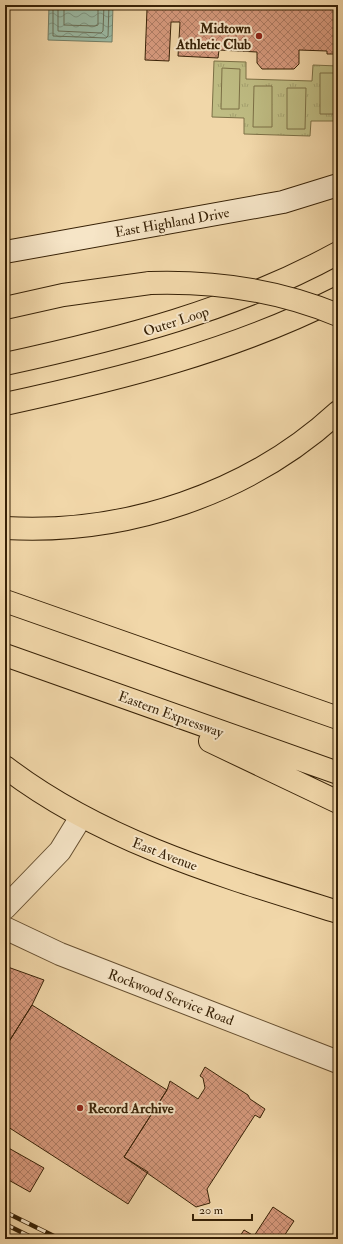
<svg xmlns="http://www.w3.org/2000/svg" width="343" height="1244" font-family="'IM FELL Double Pica',serif">
<style>
.grass{fill:url(#grass-tufts);stroke:#7c7046}
.garden{fill:#bfbd84;stroke:#7c7046}
.water{fill:url(#water-waves);stroke:#737d65}
.lines{fill:none;stroke-linecap:round;stroke-linejoin:round}
.shore{stroke:#6a6e56;stroke-width:1}
.building{fill:url(#building-cross-hatch);stroke:#382207}
.street-casing{stroke:#664f30;stroke-width:24}
.secondary-casing{stroke:#382207;stroke-width:24}
.primary-casing{stroke:#382207;stroke-width:24}
.highway-casing{stroke:#382207;stroke-width:24}
.street{stroke:#f6e5c7;stroke-width:22}
.secondary{stroke:#f6e5c7;stroke-width:22}
.primary{stroke:#f1d7a9;stroke-width:22}
.highway{stroke:#f1d7a9;stroke-width:22}
.rail-casing{stroke:#382207;stroke-width:4.5}
.rail{stroke:#f6e5c7;stroke-width:3;stroke-dasharray:9;stroke-linecap:butt}
.highway-bridge-casing{stroke:#382207;stroke-width:24;stroke-linecap:butt}
.highway-bridge{stroke:#f1d7a9;stroke-width:22}
.poi-dot{fill:#8f2418;stroke:#f6e5c7;stroke-width:1.5}
.labels{text-anchor:middle;stroke-width:4;stroke-linejoin:round;paint-order:stroke}
.poi-label{font-size:14px;font-weight:bold;fill:#382207;stroke:#f6e5c7;text-anchor:end}
.street-label{font-size:14px;fill:#382207;stroke:#f6e5c7}
</style>
<defs>
<pattern id="grass-tufts" width="24" height="20" patternUnits="userSpaceOnUse"><rect width="24" height="20" fill="#bfbd84"/><path d="M3 7l-1-3M5 7V3M7 7l1-3M15 17l-1-3M17 17v-4M19 17l1-3" fill="none" stroke="#a5a270"/></pattern>
<pattern id="water-waves" width="16" height="10" patternUnits="userSpaceOnUse"><rect width="16" height="10" fill="#9bbaa4"/><path d="M0 5q4-4 8 0t8 0" fill="none" stroke="#7f9784"/></pattern>
<pattern id="building-cross-hatch" width="8" height="8" patternUnits="userSpaceOnUse"><rect width="8" height="8" fill="#d79a7e"/><path d="M0 0l8 8M0 8l8-8" fill="none" stroke="#af7d65"/></pattern>
</defs>
<rect width="100%" height="100%" fill="#f1d7a9"/>
<filter id="stains"><feTurbulence type="fractalNoise" baseFrequency=".005" numOctaves="4"/><feColorMatrix values="0 0 0 0 .2 0 0 0 0 .09 0 0 0 0 .02 0 0 0 .5 -.17"/></filter>
<radialGradient id="worn" r=".72"><stop offset=".6" stop-color="#630" stop-opacity="0"/><stop offset="1" stop-color="#630" stop-opacity=".3"/></radialGradient>
<path class="grass" d="M214 61 246 62V79L312 81 313 65 338 66V121H311L310 136 244 134V118L212 117Z"/>
<path class="garden" d="M222 68 240 69 239 109H221Z
M320 73H338V114H320Z
M254 86H272V127H253Z
M287 88H306L305 129H287Z"/>
<path class="water" d="M49 5H113L112 42 48 40Z"/>
<g class="lines">
<path class="shore" d="M53 5V36L106 38 108 36 109 5
M58 5V31L101 33 103 31 104 5
M64 5V25L95 26 98 25V5"/>
</g>
<path class="building" d="M137 5H338V54H327V51L299 50V64L294 69H262L257 63V52L219 50 218 58 178 56 180 22H171L169 61 145 60 147 9 137 8Z
M5 966 44 980 32 1005 5 1048Z
M32 1005 167 1090 124 1157 148 1172 128 1204 5 1125V1048Z
M205 1067 248 1095 250 1099 265 1109 260 1118 255 1115 207 1189 210 1203 196 1207 124 1157 167 1090 170 1081 198 1099 205 1088 203 1078 200 1076Z
M5 1146 44 1168 30 1192 5 1178Z
M273 1207 294 1221 282 1239H258L254 1236Z
M244 1230 254 1236 258 1239H238Z"/>
<g class="lines">
<g class="street-casing">
<path id="street" d="M5 908 60 851 81 817
M5 928 60 954 338 1062"/>
</g>
<g class="secondary-casing">
<path id="secondary" d="M5 252 283 202 338 185"/>
</g>
<g class="primary-casing">
<path id="primary" d="M5 767C103 842 222 876 338 912"/>
</g>
<g class="highway-casing">
<path id="highway" d="M5 308 63 295 150 283
M5 364C120 339 234 310 338 253
M5 404C120 379 233 351 338 298
M5 528C125 535 249 494 338 412
M5 601 338 718
M5 655 338 773
M210 741 338 802"/>
</g>
<use href="#street" class="street"/>
<use href="#secondary" class="secondary"/>
<use href="#primary" class="primary"/>
<use href="#highway" class="highway"/>
<g class="rail-casing">
<path id="rail" d="M5 1212 60 1239
M5 1224 35 1239"/>
</g>
<use href="#rail" class="rail"/>
<g class="highway-bridge-casing">
<path id="highway-bridge" d="M150 283C215 281 278 290 338 315"/>
</g>
<use href="#highway-bridge" class="highway-bridge"/>
</g>
<g class="poi-dot">
<circle cx="259" cy="36" r="4"/>
<circle cx="80" cy="1108" r="4"/>
</g>
<g class="labels">
<g class="poi-label">
<text x="251" y="33">Midtown<tspan x="251" dy="16">Athletic Club</tspan></text>
<text x="88" y="1113" text-anchor="start">Record Archive</text>
</g>
<g class="street-label">
<text transform="translate(172 222) rotate(-10)" y="5">East Highland Drive</text>
<text transform="translate(176 321) rotate(-18)" y="5">Outer Loop</text>
<text transform="translate(171 714) rotate(20)" y="5">Eastern Expressway</text>
<text transform="translate(165 854) rotate(21)" y="5">East Avenue</text>
<text transform="translate(171 997) rotate(21)" y="5">Rockwood Service Road</text>
</g>
</g>
<rect width="343" height="1244" fill="none" stroke="#f1d7a9" stroke-width="20"/>
<rect x="6" y="6" width="331" height="1232" fill="none" stroke="#382207" stroke-width="2"/>
<rect x="10" y="10" width="323" height="1224" fill="none" stroke="#382207"/>
<path d="M193 1214v6h59v-6" fill="none" stroke="#382207" stroke-width="2"/>
<text x="199" y="1214" font-size="12" fill="#382207" stroke="#f6e5c7" stroke-width="3" paint-order="stroke">20 m</text>
<rect width="100%" height="100%" filter="url(#stains)"/>
<rect width="100%" height="100%" fill="url(#worn)"/>
</svg>
